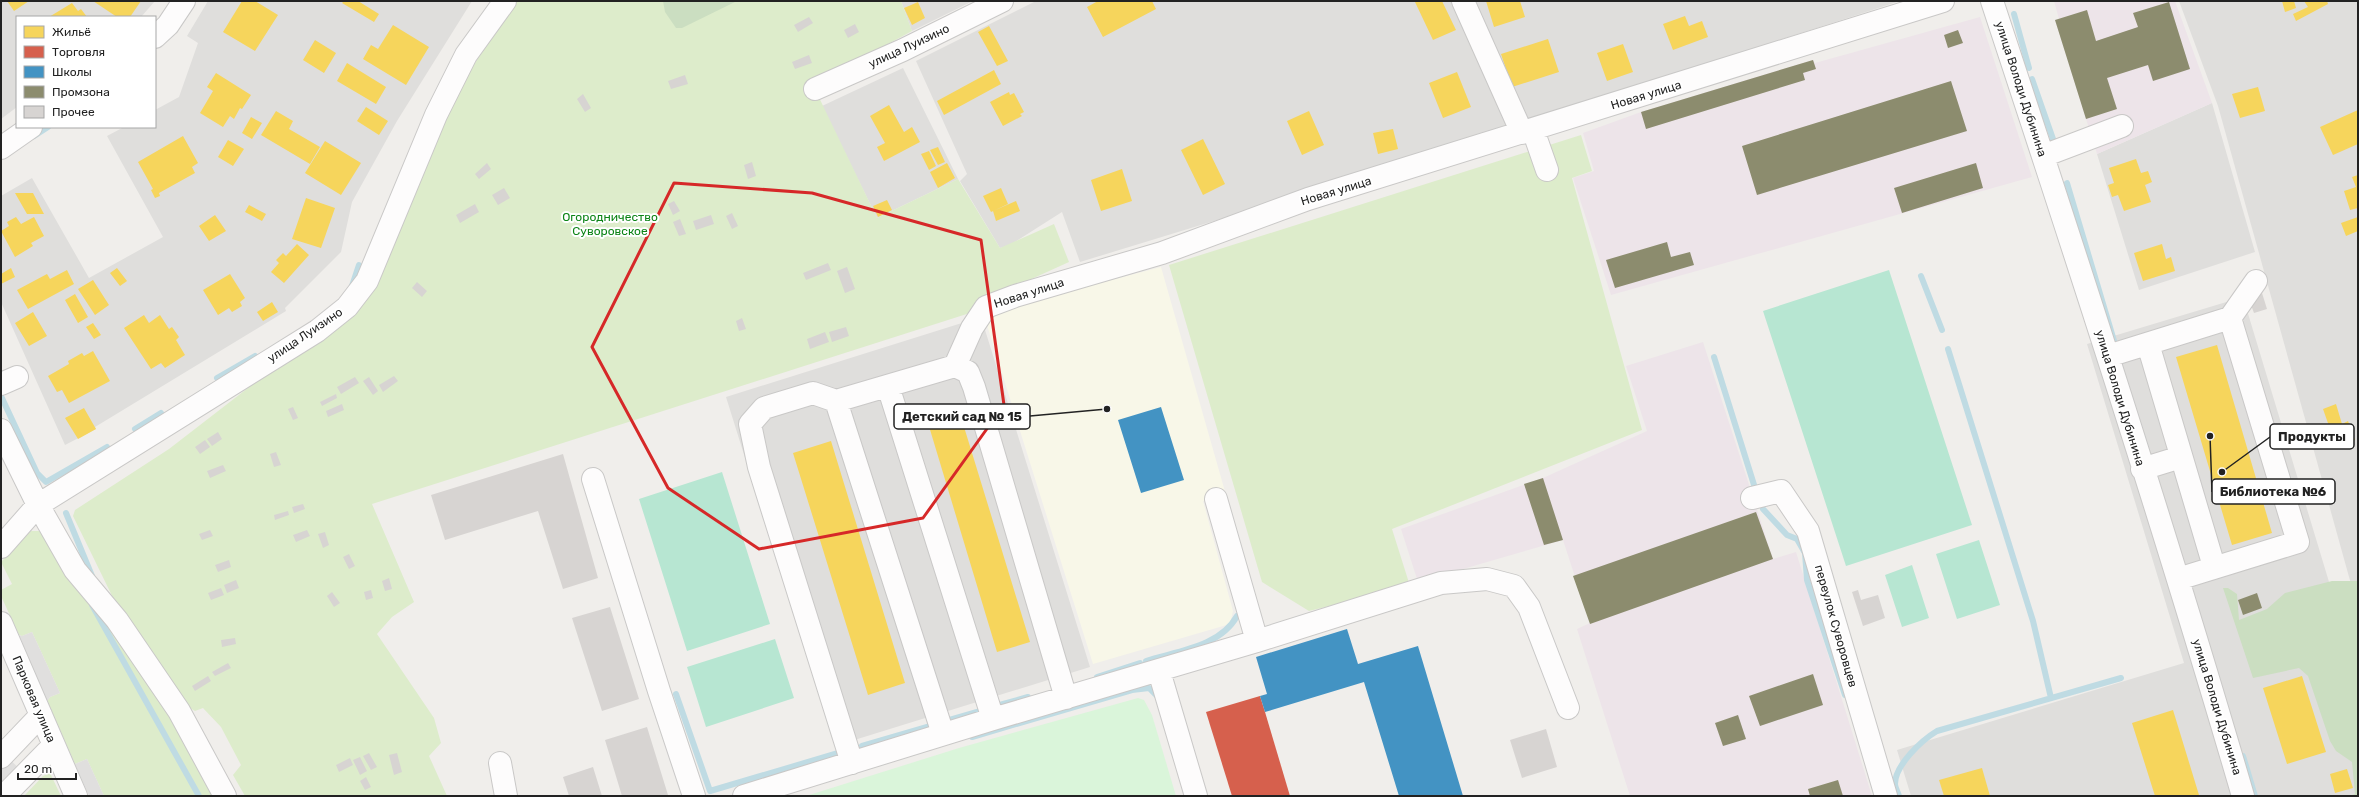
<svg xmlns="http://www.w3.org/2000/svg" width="2359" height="797" font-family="Rubik,sans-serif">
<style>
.residential{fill:#dfdedc}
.industrial{fill:#ede4e9}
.education{fill:#f8f7e8}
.grass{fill:#ddeccb}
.forest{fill:#cbdec1}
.park{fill:#daf5da}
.pitch{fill:#b7e6d2}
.parking{fill:#e0dfde}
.homes{fill:#f6d55c}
.shops{fill:#d6604d}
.schools{fill:#4393c3}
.industry{fill:#8c8c6e}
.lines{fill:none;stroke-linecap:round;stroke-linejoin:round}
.stream{stroke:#bfdbe3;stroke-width:6}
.building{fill:#d7d4d2}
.minor-casing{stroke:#c9c8c7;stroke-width:24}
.minor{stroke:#fdfcfc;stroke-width:22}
.marked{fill:none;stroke:#d62828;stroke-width:3;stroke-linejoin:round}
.labels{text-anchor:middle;stroke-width:4;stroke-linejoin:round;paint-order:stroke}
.street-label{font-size:12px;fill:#222;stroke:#fff}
.park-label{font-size:12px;fill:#0c8416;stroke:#fff}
.leader{fill:none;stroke:#222;stroke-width:1.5}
.callout-dot{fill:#222;stroke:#fff;stroke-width:1.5}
.callout{fill:#fff;stroke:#222;stroke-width:1.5}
.callout-label{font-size:13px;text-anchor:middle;font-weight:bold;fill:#222}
</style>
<rect width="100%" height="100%" fill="#f0eeeb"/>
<path class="residential" d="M1 1H155L141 17H17V107L1 119Z
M208 1H472L397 121 352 202 341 252 285 308 286 311 95 427 96 429 65 445 1 302V196L32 178 89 278 163 237 107 136 124 127H155V110L179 97 198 43 187 36Z
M901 1H973L912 31Z
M1036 1H1900L1342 182 1080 262 1062 212 1010 245 1000 248 960 181 967 174 916 61Z
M2179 1H2358V582L2351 584 2218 106Z
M903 68 958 179 877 218 822 106Z
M2212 103 2255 252 2139 290 2097 154Z
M2243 297 2358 678V796H1911L1897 750 2184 663 2087 344Z
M981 317 1090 667 835 746 726 397Z"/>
<path class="industrial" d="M2054 1H2175L2212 103 2097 154 2055 20 2059 19Z
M1980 17 2032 177 1611 295 1573 178 1594 171 1583 133 1641 112 1809 61 1813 60 1815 63Z
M1703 342 1773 559 1796 552 1872 796H1630L1577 629 1590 623 1563 540 1418 582 1401 529 1543 478 1647 431 1626 366Z"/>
<path class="education" d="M1161 267 1226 495 1209 502 1203 501 1233 611 1230 624 1093 664 986 322 997 310Z"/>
<path class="grass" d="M516 1H901L912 31 813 85 877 218 958 179 1000 248 1054 224 1069 262 987 299 973 312 372 504 414 602 392 617 377 634 434 718 441 743 429 756 447 796H245L233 775 241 765 221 727 203 708 195 711 185 705 118 608 73 516 75 510 169 449 257 381 332 330 423 163 469 72Z
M1581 135 1592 171 1572 178 1642 430 1392 529 1410 586 1309 611 1262 582 1169 265Z
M31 531H42L151 681 216 796H104L87 759 75 764 47 701 50 697 60 693 32 632 22 636 19 635 1 596V590L12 584 1 562Z
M50 773 61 796H24L43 776Z"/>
<path class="forest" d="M663 1H737L682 28H676L665 12Z
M2332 581H2358V796H2349L2355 794 2352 762 2336 751 2330 741 2308 676 2299 668 2253 678 2223 588H2228L2237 594 2239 620 2267 609 2285 593Z"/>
<path class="park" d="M1138 698 1144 700 1152 715 1176 796H806L959 748Z"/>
<path class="pitch" d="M1889 270 1972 525 1846 566 1763 311Z
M722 472 770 624 687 651 639 499Z
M1979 540 2000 605 1957 619 1936 554Z
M1912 565 1929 618 1902 627 1885 575Z
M775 639 794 698 706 727 687 667Z"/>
<path class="parking" d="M32 632 60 693 50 697 47 701 19 635 22 636Z
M1 751 32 781 1 796Z
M87 759 104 796H89L75 764Z"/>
<path class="homes" d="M7 1H29L14 11Z
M93 1H141L130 17H117Z
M242 1H255L278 15 255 51 223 32Z
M344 1H358L379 14 374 22 342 3Z
M1098 1H1152L1156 9 1103 37 1087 7Z
M1418 1H1442L1456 30 1433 40 1415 2Z
M1486 1H1520L1525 17 1494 27Z
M2282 1H2294L2296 8 2285 12Z
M2304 1H2327L2328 4 2296 21 2293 14 2308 7Z
M918 2 925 18 912 25 904 8Z
M72 3 78 11 81 9 87 17H49Z
M1685 16 1689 26 1702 21 1708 37 1673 50 1663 24Z
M393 25 429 47 406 85 363 59 371 45 378 49Z
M989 26 1008 61 997 66 978 32Z
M1548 39 1559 72 1512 87 1501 54Z
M315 40 336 53 324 73 303 60Z
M1623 44 1633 72 1607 81 1597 53Z
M347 63 386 87 376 104 337 81Z
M994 70 1001 84 944 115 937 101Z
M1457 72 1471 107 1443 118 1429 83Z
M216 73 251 95 242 109 240 108 234 119 230 116 223 127 200 113 213 91 207 87Z
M2258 87 2265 111 2240 118 2232 94Z
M1009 92 1010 95 1014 93 1024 112 1020 114 1022 116 1003 126 990 102Z
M889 105 904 132 912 127 920 142 884 161 877 147 885 143 870 116Z
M366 107 388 121 379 135 357 121Z
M2358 110V144L2333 155 2320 127Z
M276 111 293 121 289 129 320 147 310 164 261 135Z
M1309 111 1324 145 1302 155 1287 121Z
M251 117 262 123 252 139 242 133Z
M1393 129 1398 149 1378 154 1373 133Z
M183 136 198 163 192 167 195 173 159 193 160 196 155 198 151 190 153 189 138 162Z
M1203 139 1225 184 1203 195 1181 150Z
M228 140 244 149 233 166 218 157Z
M325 141 361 163 341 195 305 173Z
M938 147 945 162 938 165 930 150Z
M929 151 936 166 929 170 921 154Z
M2136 159 2141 173 2148 171 2152 182 2145 185 2151 202 2124 211 2118 195 2112 197 2108 185 2114 183 2109 168Z
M947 163 955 178 938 188 930 172Z
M1122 169 1132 201 1101 211 1091 180Z
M2358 175V208L2350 210 2344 191 2356 187 2352 177Z
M1001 188 1008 204 991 212 983 196Z
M15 193H33L44 214H27Z
M306 198 335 208 321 248 292 239Z
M887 200 892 210 878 217 873 206Z
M1016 201 1020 211 996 221 993 211Z
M249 205 266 214 262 221 245 212Z
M215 215 226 231 209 241 199 226Z
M16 217 21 224 34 217 44 236 31 243 33 246 15 257 1 231 9 226 7 222Z
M2358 217V231L2346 236 2341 223Z
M297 244 309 255 284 283 271 272 279 263 276 260 283 253 286 256Z
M2162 244 2166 259 2171 257 2175 271 2143 281 2134 253Z
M11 268 15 277 1 284V274Z
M117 268 127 281 120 286 110 273Z
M67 270 74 284 28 309 17 290 47 274 50 279Z
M230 274 245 298 240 302 242 306 232 312 229 308 218 315 203 290Z
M93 280 109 305 95 315 78 289Z
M75 294 88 317 78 323 65 300Z
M272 302 278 312 263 321 257 312Z
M33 312 47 336 29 346 15 323Z
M144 315 149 323 160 315 169 329 172 327 179 337 176 340 185 355 165 368 161 363 151 369 124 328Z
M93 323 101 335 94 339 86 327Z
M2217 345 2272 533 2232 545 2176 357Z
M93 351 110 381 69 403 62 390 57 392 48 376 69 364 68 361 82 353 84 356Z
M957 404 1030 642 997 652 925 413Z
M2336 404 2342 424 2348 421 2355 440 2336 446 2323 409Z
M84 408 96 429 78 439 65 418Z
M831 441 905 683 868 695 793 453Z
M2302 676 2326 752 2287 764 2263 688Z
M2173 710 2199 795 2196 796H2155L2132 723Z
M1982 768 1990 796H1944L1939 780Z
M2347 769 2353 788 2335 793 2330 774Z"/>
<path class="shops" d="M1260 696 1265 712 1290 796H1232L1206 712Z"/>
<path class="schools" d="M1161 407 1184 480 1141 493 1118 420Z
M1347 629 1358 664 1418 646 1463 796H1399L1364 682 1265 712 1260 696 1267 694 1256 657Z"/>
<path class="industry" d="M2169 2 2190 69 2153 81 2148 65 2107 78 2117 109 2086 119 2055 20 2087 10 2096 41 2138 27 2133 13Z
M1958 30 1963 43 1948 48 1944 35Z
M1813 60 1816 69 1803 73 1805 80 1646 129 1641 112Z
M1951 81 1967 131 1757 195 1742 146Z
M1976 163 1983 188 1902 213 1894 188Z
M1667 242 1671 257 1690 252 1694 265 1615 288 1606 260Z
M1543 478 1563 540 1544 545 1524 484Z
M1756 512 1773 559 1590 624 1573 576Z
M2257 593 2262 608 2243 615 2238 600Z
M1813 674 1823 705 1760 726 1749 696Z
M1738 715 1746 739 1723 746 1715 723Z
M1838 780 1843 796H1810L1808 789Z"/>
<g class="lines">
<path class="stream" d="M2014 14 2029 68
M2032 79 2053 139
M34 136 48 127
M2067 183 2115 344
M1921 276 1942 330
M352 286 359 265
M1948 349 2033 621 2051 698
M1714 357 1755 488
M217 378 255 356
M1 396 37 473 46 482 107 447
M135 429 161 413
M1763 509 1787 535 1797 539 1805 553 1807 580 1845 695
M66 513 92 576
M92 605 199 796
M1146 661C1177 651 1220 647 1237 616
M1097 677 1140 663
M676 694 710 791 845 751
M996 706 1028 697
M946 721 984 710
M972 737 1132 690 1149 688 1158 697
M862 746 934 725
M2243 756 2255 796
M1899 796C1898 792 1895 788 1895 784 1895 765 1922 740 1937 731L2121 678"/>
</g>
<path class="building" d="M809 17 813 23 798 32 794 25Z
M855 24 859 32 848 38 844 30Z
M809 55 812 63 795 69 792 62Z
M685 75 688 84 671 89 668 81Z
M583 94 591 108 585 112 577 99Z
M752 162 756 176 748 179 744 165Z
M487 163 491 169 479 179 475 174Z
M504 188 510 198 498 205 492 195Z
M674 201 680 211 673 215 668 204Z
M475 204 479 212 460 223 456 215Z
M732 213 738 226 732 229 726 216Z
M711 215 714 224 696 230 693 221Z
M680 219 686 234 679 236 673 222Z
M828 263 831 270 806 280 803 273Z
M847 267 855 289 845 293 837 271Z
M417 282 427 291 422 297 412 288Z
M2262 293 2267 309 2254 313 2248 297Z
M742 318 746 329 739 331 736 321Z
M846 327 849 336 832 342 829 332Z
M825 332 829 342 810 349 807 339Z
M394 376 398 381 383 392 379 385Z
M355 377 359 383 341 394 337 387Z
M369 377 378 391 373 395 363 381Z
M336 394 337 398 322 406 320 402Z
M342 404 344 410 328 417 326 411Z
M293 407 298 418 293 420 288 409Z
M218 432 222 439 212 446 207 439Z
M205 440 210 447 200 454 195 447Z
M276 452 281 465 274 467 270 454Z
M563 454 598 578 563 589 538 511 445 540 431 495Z
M223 465 226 471 210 478 207 471Z
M303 504 305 509 294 513 292 507Z
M288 511 289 515 275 520 274 515Z
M210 530 213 536 202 540 199 534Z
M307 530 310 536 296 542 293 535Z
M325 532 329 545 323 548 318 534Z
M349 554 355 566 349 569 343 557Z
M229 560 231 567 218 572 215 565Z
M389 578 392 589 385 591 382 581Z
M236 580 239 588 227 593 224 585Z
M221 588 224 595 211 600 208 593Z
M371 590 373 598 366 600 364 592Z
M1858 590 1861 600 1878 595 1885 618 1863 626 1852 592Z
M332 592 340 603 334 607 327 596Z
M610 607 639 699 602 711 572 618Z
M235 638 236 644 222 647 221 640Z
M228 663 231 668 215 676 212 672Z
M208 676 211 681 195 691 192 686Z
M647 727 668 795 622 796 605 740Z
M1546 729 1557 767 1522 778 1510 740Z
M369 753 377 767 371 770 363 756Z
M397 753 402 772 394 775 389 755Z
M360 757 367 771 360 775 353 760Z
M350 758 353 765 339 772 336 765Z
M593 767 602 796H569L563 777Z
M366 777 371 787 365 790 360 781Z"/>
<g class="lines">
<g class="minor-casing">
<path id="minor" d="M1463 1 1522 133
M1992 1C2079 265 2165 529 2243 796
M155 37 168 25 184 1
M815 89 903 50 1002 1
M1533 130 1547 170
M1 148 31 127
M2043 156 2122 126
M2230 318 2256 281
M2148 344 2213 563 2212 568
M2108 356 2230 318 2298 542 2178 579
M955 366 968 372 974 387 1066 698
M1 384 17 377
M888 386 993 719
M836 401 943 734
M1 430 38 505 75 570 117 620 179 711 225 796
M2142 469 2181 457
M593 479 659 691 694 796
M1752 498 1781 491 1808 531 1886 796
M1 547 38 505 317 331 347 307 367 281 436 115 466 55 505 1
M1 623 76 796
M1257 641 1441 583 1487 579 1514 586 1529 607 1568 708
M1159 671 1196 796
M1 757 41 715
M500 763 506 796
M852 763 759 467 750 424 764 408 813 393 836 401 955 366 972 328 986 307 1015 296 1162 253 1308 199 1943 1
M4 796 54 745
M744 796 993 719 1257 641 1216 499"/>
</g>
<use href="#minor" class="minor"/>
</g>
<path class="marked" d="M674 183 812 193 981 240 1004 405 923 518 759 549 668 488 592 347Z"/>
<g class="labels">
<g class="street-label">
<text transform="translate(909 46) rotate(-25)" y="4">улица Луизино</text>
<text transform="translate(2021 89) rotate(72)" y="4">улица Володи Дубинина</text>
<text transform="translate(1646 95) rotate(-17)" y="4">Новая улица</text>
<text transform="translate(1336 191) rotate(-17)" y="4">Новая улица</text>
<text transform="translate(1029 293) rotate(-18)" y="4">Новая улица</text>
<text transform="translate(305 335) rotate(-34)" y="4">улица Луизино</text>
<text transform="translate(2120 398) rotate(73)" y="4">улица Володи Дубинина</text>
<text transform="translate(1836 626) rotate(74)" y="4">переулок Суворовцев</text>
<text transform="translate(34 699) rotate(67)" y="4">Парковая улица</text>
<text transform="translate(2217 707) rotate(73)" y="4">улица Володи Дубинина</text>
</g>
<g class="park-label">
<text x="610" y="221">Огородничество<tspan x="610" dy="14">Суворовское</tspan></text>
</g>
</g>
<path class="leader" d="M1107 409L1030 416M2222 472L2270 437M2210 436L2212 492"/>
<g class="callout-dot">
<circle cx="1107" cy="409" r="4"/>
<circle cx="2222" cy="472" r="4"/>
<circle cx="2210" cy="436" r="4"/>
</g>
<g class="callout">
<rect x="894" y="404" width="136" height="25" rx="4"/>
<rect x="2270" y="424" width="84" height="25" rx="4"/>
<rect x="2212" y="479" width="123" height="25" rx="4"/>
</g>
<g class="callout-label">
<text x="962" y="421">Детский сад № 15</text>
<text x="2312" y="441">Продукты</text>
<text x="2273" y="496">Библиотека №6</text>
</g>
<rect width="2359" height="797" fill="none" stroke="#222222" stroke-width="4"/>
<rect x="16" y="16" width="140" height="112" fill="#ffffff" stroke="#a7a7a7"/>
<rect x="24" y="26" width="20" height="12" fill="#f6d55c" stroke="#a7a7a7"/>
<text x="52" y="36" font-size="12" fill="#222222">Жильё</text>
<rect x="24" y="46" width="20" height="12" fill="#d6604d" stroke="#a7a7a7"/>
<text x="52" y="56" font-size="12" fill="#222222">Торговля</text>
<rect x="24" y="66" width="20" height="12" fill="#4393c3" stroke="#a7a7a7"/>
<text x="52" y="76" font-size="12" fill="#222222">Школы</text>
<rect x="24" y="86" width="20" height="12" fill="#8c8c6e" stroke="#a7a7a7"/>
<text x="52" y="96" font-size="12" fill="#222222">Промзона</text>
<rect x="24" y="106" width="20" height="12" fill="#d7d4d2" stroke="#a7a7a7"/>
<text x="52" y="116" font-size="12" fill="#222222">Прочее</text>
<path d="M18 773v6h58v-6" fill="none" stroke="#222222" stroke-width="2"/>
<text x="24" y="773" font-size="12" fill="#222222" stroke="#ffffff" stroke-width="3" paint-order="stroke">20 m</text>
</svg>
